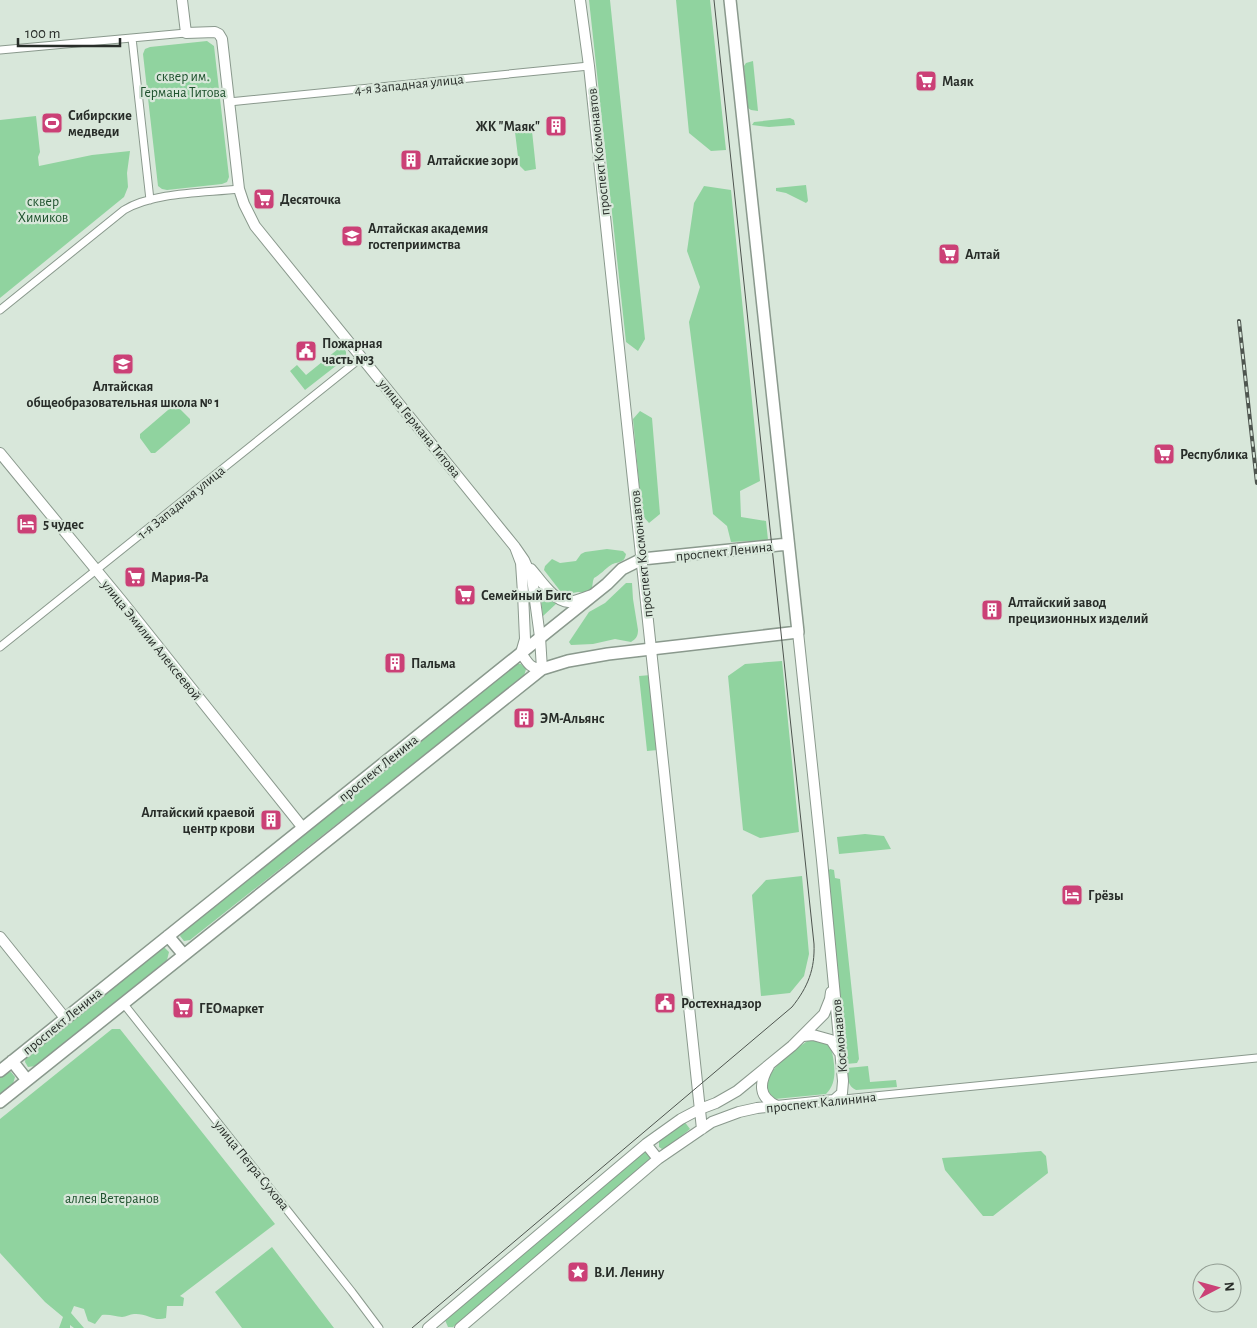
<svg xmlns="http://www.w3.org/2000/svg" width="1257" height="1328" font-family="'Alegreya Sans',sans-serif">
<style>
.green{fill:#90d39f}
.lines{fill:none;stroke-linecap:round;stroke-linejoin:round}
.street-casing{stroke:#8a998d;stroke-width:9}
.secondary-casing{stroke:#8a998d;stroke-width:12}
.primary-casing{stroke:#8a998d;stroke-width:14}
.street{stroke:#fff;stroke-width:7}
.secondary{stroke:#fff;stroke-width:10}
.primary{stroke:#fff;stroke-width:11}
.tram{stroke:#4e554f;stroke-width:1}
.rail-casing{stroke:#4e554f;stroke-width:4}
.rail{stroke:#d8e7da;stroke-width:2;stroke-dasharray:5.5;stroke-linecap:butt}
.labels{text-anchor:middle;stroke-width:4.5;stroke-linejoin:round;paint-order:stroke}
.park-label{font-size:14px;fill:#1f522e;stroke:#d8e7da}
.poi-label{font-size:14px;font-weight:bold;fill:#282d29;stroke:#d8e7da;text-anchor:start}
.street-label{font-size:14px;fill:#282d29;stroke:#d8e7da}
</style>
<rect width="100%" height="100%" fill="#d8e7da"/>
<path class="green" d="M589 0H610L645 339 638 351 626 342Z
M676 0H710L726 150 711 151 689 133Z
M207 41 214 46 229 177 227 182 222 184 167 190 162 189 158 186 143 54 145 49 150 47Z
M753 61 758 111 751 110 748 108 744 66 746 63Z
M36 116 40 152 38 157 39 166 92 155 130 151 127 173 128 187 124 197 0 298V120Z
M790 118 794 120 795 125 769 127 752 125 754 122Z
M532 131 536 169 525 171 519 165 515 132Z
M806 185 808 201 806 203 786 193 776 191V188Z
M704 186 731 190 760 481 740 491 741 517 766 521 768 540 731 542 727 526 713 514 689 322 700 287 687 251 694 203Z
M343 345 346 352V358L305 390 290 371 297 365 306 375Z
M175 404 190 419V423L155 453H151L140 438V434Z
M640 411 652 418 660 514 649 523 642 515 633 419Z
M607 549 623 551 626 554C624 564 618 561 611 565 605 569 600 575 594 578L593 581 592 588 586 593 578 592 567 594 561 592 544 570 545 566 552 559 560 563 576 561 581 554 585 552Z
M626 583H632L633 599 638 630C638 636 636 639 631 642L615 639 593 644 571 645 569 642 589 612 605 603Z
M539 585 548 596 557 603 543 616Z
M782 661 799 832 760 838 743 830 728 676 745 664Z
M515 664H521L526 669 524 676 190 940 184 941 180 936 182 930Z
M651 675 658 750 647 751 639 676Z
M865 834 884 836 891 849 839 854 837 837Z
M830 869 834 870 835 878 840 879 859 1059 857 1063 846 1064 826 873Z
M802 876 809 954 804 976 790 993 761 996 752 895 766 880Z
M164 947 169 952 167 960 36 1066 28 1067 25 1062 26 1055 158 949Z
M112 1029H120L275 1224 180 1296 184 1298 183 1306H167L166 1318C154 1322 147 1313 134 1314 130 1314 126 1317 122 1317 116 1317 110 1314 102 1315L95 1324 88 1321 84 1309 74 1306 71 1313 84 1328H74L70 1325V1328H59L63 1317 45 1302 0 1253V1119Z
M810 1039 825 1041 831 1046C834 1063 839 1081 826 1094L775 1099C768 1097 767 1094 767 1087 767 1067 795 1050 810 1039Z
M868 1066 870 1082 896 1080 897 1087 856 1090C847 1086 848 1077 847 1068Z
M11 1072 15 1077 13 1084 0 1094V1077L4 1073Z
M684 1121 690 1129 667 1148 662 1149 659 1147V1141Z
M1041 1151 1046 1156 1048 1173 993 1216H983L945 1170 942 1158Z
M648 1152 652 1158 453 1327H448L445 1320 643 1153Z
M272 1247 334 1328H242L215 1292Z"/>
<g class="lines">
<g class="street-casing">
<path id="street" d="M132 38 150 200
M0 50 186 33
M229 102 589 66
M0 310 124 210C154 192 204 193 239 189
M0 647 362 357
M123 1003 352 1292 379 1328
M834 1100 1257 1058"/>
</g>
<g class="secondary-casing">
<path id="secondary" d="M182 0 186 33 215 32 219 34 222 39 239 189 244 204 255 226 515 547 524 560 532 578 540 637 542 669C529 668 528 663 521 653L525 639 523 593 521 563 515 547
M580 0 589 66 702 1129
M0 453 121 600 303 828
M531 569C539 578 555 603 569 602 577 601 585 597 592 595
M0 937 65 1018
M803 1036 813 1035 831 1040 839 1052
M769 1066C759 1083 758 1097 777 1106
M646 1144 658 1159
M428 1328 646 1144 681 1119 700 1109 716 1103 737 1091 792 1046 824 1014 830 999 831 992
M460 1328 658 1159 712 1122 739 1112 757 1108 834 1100 842 1093 843 1081 822 860 798 632"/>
</g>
<g class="primary-casing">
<path id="primary" d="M168 936 184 955
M12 1061 27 1080
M0 1071 607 584 622 569 642 559 788 544
M0 1102 542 669 568 661 608 654 798 632 730 0"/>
</g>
<use href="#street" class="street"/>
<use href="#secondary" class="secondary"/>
<use href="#primary" class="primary"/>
<path class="tram" d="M412 1328 792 1007C808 987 815 969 814 944L714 0"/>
<g class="rail-casing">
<path id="rail" d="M1239 321 1257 483"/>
</g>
<use href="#rail" class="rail"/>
</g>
<defs>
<g id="supermarket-square" transform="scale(1.125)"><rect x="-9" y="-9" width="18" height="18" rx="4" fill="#cb4076" stroke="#d8e7da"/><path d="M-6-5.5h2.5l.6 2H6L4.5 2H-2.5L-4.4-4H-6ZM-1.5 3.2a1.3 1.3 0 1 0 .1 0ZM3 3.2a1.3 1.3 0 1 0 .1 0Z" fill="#fff"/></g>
<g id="stadium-square" transform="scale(1.125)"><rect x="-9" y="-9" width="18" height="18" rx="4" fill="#cb4076" stroke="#d8e7da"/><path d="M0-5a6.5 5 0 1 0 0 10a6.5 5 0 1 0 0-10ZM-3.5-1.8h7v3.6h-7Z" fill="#fff"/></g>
<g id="building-square" transform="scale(1.125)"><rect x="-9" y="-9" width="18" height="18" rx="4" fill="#cb4076" stroke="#d8e7da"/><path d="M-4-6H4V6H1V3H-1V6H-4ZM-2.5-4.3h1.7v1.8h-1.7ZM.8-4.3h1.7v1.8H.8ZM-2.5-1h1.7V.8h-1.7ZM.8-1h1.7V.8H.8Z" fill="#fff"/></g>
<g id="university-square" transform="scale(1.125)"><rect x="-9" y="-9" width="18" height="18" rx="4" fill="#cb4076" stroke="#d8e7da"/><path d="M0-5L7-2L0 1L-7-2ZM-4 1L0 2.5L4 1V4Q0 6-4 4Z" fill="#fff"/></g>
<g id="civic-square" transform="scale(1.125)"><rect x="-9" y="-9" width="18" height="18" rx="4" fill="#cb4076" stroke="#d8e7da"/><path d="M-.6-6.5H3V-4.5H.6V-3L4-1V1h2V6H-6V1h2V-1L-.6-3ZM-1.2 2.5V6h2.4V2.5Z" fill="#fff"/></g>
<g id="school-square" transform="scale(1.125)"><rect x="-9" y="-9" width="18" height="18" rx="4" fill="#cb4076" stroke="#d8e7da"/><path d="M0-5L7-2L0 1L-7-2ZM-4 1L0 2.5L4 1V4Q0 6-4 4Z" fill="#fff"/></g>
<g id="hotel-square" transform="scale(1.125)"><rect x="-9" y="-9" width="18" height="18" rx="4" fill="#cb4076" stroke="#d8e7da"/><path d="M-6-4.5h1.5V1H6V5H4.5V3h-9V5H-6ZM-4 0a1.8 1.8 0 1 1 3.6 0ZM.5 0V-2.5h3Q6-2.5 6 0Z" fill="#fff"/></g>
<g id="sight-square" transform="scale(1.125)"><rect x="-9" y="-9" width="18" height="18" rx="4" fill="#cb4076" stroke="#d8e7da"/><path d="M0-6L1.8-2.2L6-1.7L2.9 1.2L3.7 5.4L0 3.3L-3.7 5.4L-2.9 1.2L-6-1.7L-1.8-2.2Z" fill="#fff"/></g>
</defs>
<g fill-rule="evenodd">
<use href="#supermarket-square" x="926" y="81"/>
<use href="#stadium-square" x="52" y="123"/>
<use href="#building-square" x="556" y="126"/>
<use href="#building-square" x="411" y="160"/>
<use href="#supermarket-square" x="264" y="199"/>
<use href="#university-square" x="352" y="236"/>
<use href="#supermarket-square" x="949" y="254"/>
<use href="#civic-square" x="306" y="351"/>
<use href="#school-square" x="123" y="364"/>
<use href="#supermarket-square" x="1164" y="454"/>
<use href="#hotel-square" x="27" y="524"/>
<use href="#supermarket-square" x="135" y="577"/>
<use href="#supermarket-square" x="465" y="595"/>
<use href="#building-square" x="992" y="610"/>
<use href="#building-square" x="395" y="663"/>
<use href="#building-square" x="524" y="718"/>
<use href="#building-square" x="271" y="820"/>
<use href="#hotel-square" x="1072" y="895"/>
<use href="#civic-square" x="665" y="1003"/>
<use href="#supermarket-square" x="183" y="1008"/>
<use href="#sight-square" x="578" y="1272"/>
</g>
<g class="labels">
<g class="park-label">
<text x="183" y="81">сквер им.<tspan x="183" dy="16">Германа Титова</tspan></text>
<text x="43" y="206">сквер<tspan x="43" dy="16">Химиков</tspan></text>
<text x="112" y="1203">аллея Ветеранов</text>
</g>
<g class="poi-label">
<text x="942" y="86">Маяк</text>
<text x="68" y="120">Сибирские<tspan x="68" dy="16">медведи</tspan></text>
<text x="540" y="131" text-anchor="end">ЖК "Маяк"</text>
<text x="427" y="165">Алтайские зори</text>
<text x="280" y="204">Десяточка</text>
<text x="368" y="233">Алтайская академия<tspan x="368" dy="16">гостеприимства</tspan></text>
<text x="965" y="259">Алтай</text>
<text x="322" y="348">Пожарная<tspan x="322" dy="16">часть №3</tspan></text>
<text x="123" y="391" text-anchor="middle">Алтайская<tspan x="123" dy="16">общеобразовательная школа № 1</tspan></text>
<text x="1180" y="459">Республика</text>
<text x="43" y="529">5 чудес</text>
<text x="151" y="582">Мария-Ра</text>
<text x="481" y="600">Семейный Бигс</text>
<text x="1008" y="607">Алтайский завод<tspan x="1008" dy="16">прецизионных изделий</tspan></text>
<text x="411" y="668">Пальма</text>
<text x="540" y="723">ЭМ-Альянс</text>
<text x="255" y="817" text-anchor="end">Алтайский краевой<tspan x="255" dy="16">центр крови</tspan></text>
<text x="1088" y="900">Грёзы</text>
<text x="681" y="1008">Ростехнадзор</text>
<text x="199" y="1013">ГЕОмаркет</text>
<text x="594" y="1277">В.И. Ленину</text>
</g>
<g class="street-label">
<text transform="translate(409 84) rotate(-6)" y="5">4-я Западная улица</text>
<text transform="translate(598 152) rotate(-96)" y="5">проспект Космонавтов</text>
<text transform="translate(420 428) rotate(51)" y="5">улица Германа Титова</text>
<text transform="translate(181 502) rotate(-39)" y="5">1-я Западная улица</text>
<text transform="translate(724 551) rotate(-6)" y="5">проспект Ленина</text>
<text transform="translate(641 554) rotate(-96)" y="5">проспект Космонавтов</text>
<text transform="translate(152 640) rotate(51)" y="5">улица Эмилии Алексеевой</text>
<text transform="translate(378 768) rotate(-39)" y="5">проспект Ленина</text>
<text transform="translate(62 1021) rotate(-39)" y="5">проспект Ленина</text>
<text transform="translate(839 1036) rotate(-95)" y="5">Космонавтов</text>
<text transform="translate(821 1102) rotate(-6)" y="5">проспект Калинина</text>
<text transform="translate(252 1165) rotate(51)" y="5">улица Петра Сухова</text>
</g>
</g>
<g transform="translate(1217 1288) rotate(84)"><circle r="24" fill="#d8e7da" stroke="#929d93"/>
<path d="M0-4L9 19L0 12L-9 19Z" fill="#cb4076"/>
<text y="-8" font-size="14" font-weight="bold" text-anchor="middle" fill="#282d29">N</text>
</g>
<path d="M18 38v8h102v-8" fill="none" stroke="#282d29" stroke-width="2.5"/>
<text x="25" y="38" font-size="15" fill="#282d29" stroke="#d8e7da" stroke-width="4" paint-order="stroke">100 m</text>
</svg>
